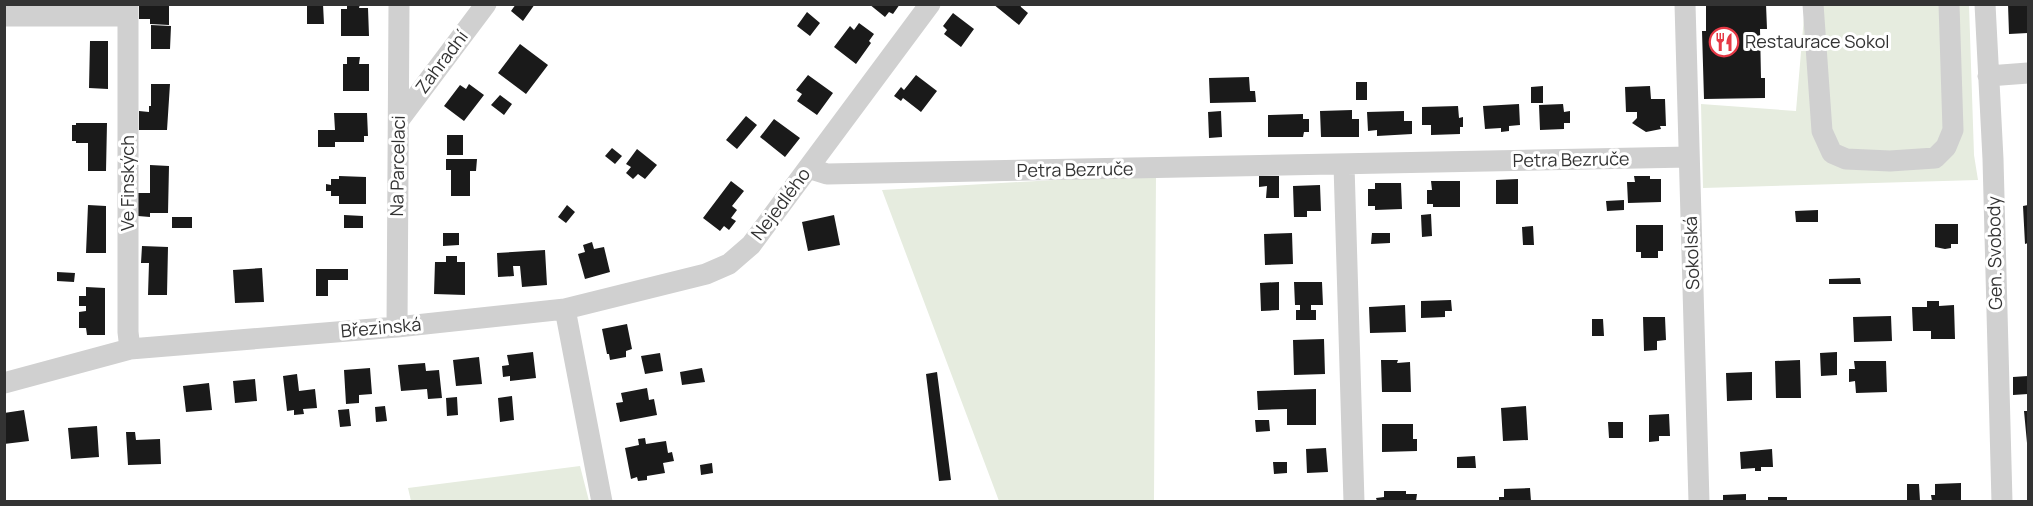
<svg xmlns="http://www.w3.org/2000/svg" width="2033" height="506" font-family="Manrope,sans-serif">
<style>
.grass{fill:#e6ecdf}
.building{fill:#1a1a1a}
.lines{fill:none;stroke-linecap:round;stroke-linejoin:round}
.minor{stroke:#d0d0d0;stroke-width:21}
.labels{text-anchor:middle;stroke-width:6;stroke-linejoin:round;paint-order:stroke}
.poi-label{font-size:18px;fill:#333;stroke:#fff;text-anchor:start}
.street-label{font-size:18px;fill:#333;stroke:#fff}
</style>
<rect width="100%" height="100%" fill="#fff"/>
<path class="grass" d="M1805 5H1969L1974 155 1978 180 1703 188 1701 104 1796 111Z
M1156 174 1154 501H999L882 190Z
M580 466 589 501H411L408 488Z"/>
<path class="building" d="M139 4H169V25L150 24V19H139Z
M307 4H323L324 24H307Z
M347 4H360L359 8H368L369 36H341V9H347Z
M516 4H535L523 21 511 11Z
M869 4H900L893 14 889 12 885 17Z
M993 4H1020L1021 7 1028 13 1019 25Z
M1706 4H1766L1767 29H1760L1761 78H1765V98L1704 99 1702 31H1706Z
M2008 4H2028V33L2009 34Z
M807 12 820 23 810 36 797 26Z
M953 13 974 29 961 47 944 34 947 30 943 26Z
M859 23 874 34 869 41 871 43 856 64 834 47 850 26 854 30Z
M151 25 171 26 170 49H151Z
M90 41H108V89L89 88Z
M520 44 548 65 526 94 498 73Z
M347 57H360L359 64H369V91H343V64H347Z
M808 75 833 93 817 115 797 101 802 94 796 90Z
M916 75 937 91 921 112 903 98 901 101 894 96 901 87 904 90Z
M1249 77 1250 91H1255L1256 102 1210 103 1209 78Z
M1356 82H1367V100H1356Z
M151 84H170L167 130H139V111L149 112V106H151Z
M469 84 484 95 464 121 444 106 460 85 466 89Z
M1543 86V103H1531V87Z
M1650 86 1651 99H1665L1666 126H1660L1661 129 1646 132 1632 123 1637 118V112H1626L1625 87Z
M500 95 512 104 504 115 491 105Z
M1519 104 1520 125 1509 126V131L1501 132V128L1485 129 1483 106Z
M1563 104 1564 112 1570 111V123H1564V129L1540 130 1539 105Z
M1458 106 1459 118 1463 117V127H1460V134L1431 135V125H1422V107Z
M1352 110V119H1359V137H1321L1320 111Z
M1221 111 1222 137 1209 138 1208 112Z
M1404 111V121H1412V134L1377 136V130L1368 131 1367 112Z
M334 113H367L368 136H364V142H335V147H318V130H335Z
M1303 114V119H1309V132H1304L1303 137H1268V115Z
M746 116 757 125 737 149 726 140Z
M774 119 800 138 785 157 760 137Z
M76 123H107L106 171H88V143H76V141H72V125H76Z
M447 135H463V155H447Z
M612 148 622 156 615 164 605 156Z
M637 149 657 165 645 179 638 174 633 179 626 173 631 167 626 164Z
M446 159H477L476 171H470V196H451V170H446Z
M150 165 169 166 168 213H150V217L138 216V193H150Z
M339 176 366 177V204H339V196H331V191H326V184L331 185V179H339Z
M1259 176H1279V198H1266L1267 186 1259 187Z
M1634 176H1650V179H1661V202L1628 203 1627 182H1635Z
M1518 179V204H1496V180Z
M731 181 744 191 732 206 737 210 731 218 736 221 729 230 724 226 720 231 703 218Z
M1431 181H1460V207H1433V204H1427V190H1432Z
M1375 183H1401L1402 209 1375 210V206H1368V189H1375Z
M1320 185 1321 211H1307V217H1294L1293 186Z
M1624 200V210L1607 211 1606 201Z
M88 205 106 206V253H86Z
M567 205 575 212 566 223 558 217Z
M2028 205V243L2025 244 2023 206Z
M1818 210V222H1796L1795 211Z
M1431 214 1432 236 1422 237 1421 215Z
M344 215 363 216V228H344Z
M834 215 840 245 808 251 802 222Z
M172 217H192V228H172Z
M1935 224H1958V244H1951V248L1945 249 1935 247Z
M1636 225H1663V251H1658V258H1641V252H1636Z
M1533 226 1534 245H1523L1522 227Z
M443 233H459V245L443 246Z
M1292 233 1293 264 1265 265 1264 234Z
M1372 233H1390V243L1371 244Z
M592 242 594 249 604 247 610 272 585 279 578 254 585 252 583 245Z
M142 246 168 247 167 295H148L149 263H141Z
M545 250 547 285 522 287 520 266H513L514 276 498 277 497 253Z
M446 256H457V262H465V295L434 294 435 262H446Z
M262 268 264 302 235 303 233 270Z
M316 269H348V280H328V296H316Z
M57 272 75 273 74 282 57 281Z
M1860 278 1861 284H1829V279Z
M1279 282V310L1261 311 1260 283Z
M1294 282H1322L1323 305H1311V310H1316V320H1296V310H1300V305H1295Z
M86 287 105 288V335H87L86 328H79V312L86 311V306H79V296H86Z
M1451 300 1452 311H1445V317L1421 318V301Z
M1927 301H1939V306L1954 305 1955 339H1931V331H1913L1912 307H1927Z
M1405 305 1406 332 1370 333 1369 307Z
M1891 316 1892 341 1854 342 1853 317Z
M1643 317H1665L1666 340 1657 341V350L1644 351Z
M1592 319H1603L1604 336H1592Z
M627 324 632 349 626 351V357L610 360 609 354H607L602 329Z
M1324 339 1325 374 1294 375 1293 340Z
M533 352 536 378 510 381V376L503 377 502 366 509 365 507 355Z
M1837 352V375L1821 376 1820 353Z
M660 353 663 371 645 374 641 356Z
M479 357 482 384 456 386 453 360Z
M1381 360H1398L1397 363 1410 362 1411 392H1382Z
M1800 360 1801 398H1776L1775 361Z
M1854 361H1886L1887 392 1856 393 1855 381 1849 382V369H1855Z
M425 363 426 371 439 370 442 398 428 399 427 389 401 391 398 365Z
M370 368 372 394 359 395V403L346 404 344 370Z
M702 368 705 382 682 385 680 372Z
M937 372 951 480 939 481 926 374Z
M1752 372V400L1727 401 1726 373Z
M297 374 299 391 315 389 317 408 303 409 304 414 294 415V410L287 411 283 376Z
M2028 376V394L2013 395V377Z
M255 379 257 401 235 403 233 381Z
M209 383 212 410 186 412 183 386Z
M647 388 649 400 654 399 657 415 620 422 616 403 623 402 621 393Z
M1316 389V425H1287V409L1258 410 1257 391Z
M512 396 514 420 500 422 498 398Z
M457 397 458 415 447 416 446 398Z
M385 406 387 421 376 422 375 407Z
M1526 406 1528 440 1503 441 1501 408Z
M349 409 351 426 340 427 338 410Z
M24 410 29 441 4 444V413Z
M2024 411H2028V443H2027Z
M1669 414 1670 436H1659V441L1649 442V415Z
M1255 420H1269L1270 431 1256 432Z
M1608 422H1623V438H1609Z
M1382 424H1413V439H1417V451L1382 452Z
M97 426 99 457 71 459 68 428Z
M126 432H135L136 440 160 439 161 464 128 465Z
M645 438 646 444 666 441 668 453 672 452 674 461 663 463 665 473 647 476V480L638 481 637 477 631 479 625 448 639 445 638 439Z
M1326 448 1328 472 1307 473 1306 449Z
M1772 449 1773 467H1761V471H1755V468L1741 469 1740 452Z
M1475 456 1476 468H1457V457Z
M1273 462H1287V473L1274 474Z
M712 463 713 473 701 475 700 465Z
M1961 483V501H1932L1931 495H1935V484Z
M1907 484H1919L1920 501H1907Z
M1530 488 1531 501H1499V497H1504V489Z
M1384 491H1406V494H1417L1416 501H1377L1376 498 1384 497Z
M1746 494V501H1723V495Z
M1768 497H1787V501H1768Z"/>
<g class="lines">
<path class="minor" d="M128 4V332L130 349
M1685 4 1699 502
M1813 4 1822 131 1832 153 1846 159 1890 161 1935 158 1946 147 1953 130 1949 4
M1985 4 1993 159 2002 502
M4 16H128
M1988 76 2028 73
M399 120 486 4
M1344 165 1354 502
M808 168 827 174 1689 157
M565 309 706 274 729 264 751 245 930 4
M397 327 399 4
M4 383 130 349 397 327 565 309 602 502"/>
</g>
<defs>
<g id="restaurant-ring" transform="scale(1.5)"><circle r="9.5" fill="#fff" stroke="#e63946" stroke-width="1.5"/><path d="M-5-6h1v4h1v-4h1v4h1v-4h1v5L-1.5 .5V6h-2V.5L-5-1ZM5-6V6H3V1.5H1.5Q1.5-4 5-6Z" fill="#e63946"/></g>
</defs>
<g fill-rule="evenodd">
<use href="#restaurant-ring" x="1724" y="42"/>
</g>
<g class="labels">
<g class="poi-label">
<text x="1745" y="48">Restaurace Sokol</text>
</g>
<g class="street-label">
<text transform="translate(442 62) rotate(-53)" y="6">Zahradní</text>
<text transform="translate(1571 160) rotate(-1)" y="6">Petra Bezruče</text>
<text transform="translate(398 166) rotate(-89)" y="6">Na Parcelaci</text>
<text transform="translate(1075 170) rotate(-1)" y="6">Petra Bezruče</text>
<text transform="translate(128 183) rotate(-90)" y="6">Ve Finských</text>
<text transform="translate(781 204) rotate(-53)" y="6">Nejedlého</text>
<text transform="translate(1692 253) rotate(-92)" y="6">Sokolská</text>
<text transform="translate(1995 253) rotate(-91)" y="6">Gen. Svobody</text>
<text transform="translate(381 328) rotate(-5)" y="6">Březinská</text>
</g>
</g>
<rect width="2033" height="506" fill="none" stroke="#333333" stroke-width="12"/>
</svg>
